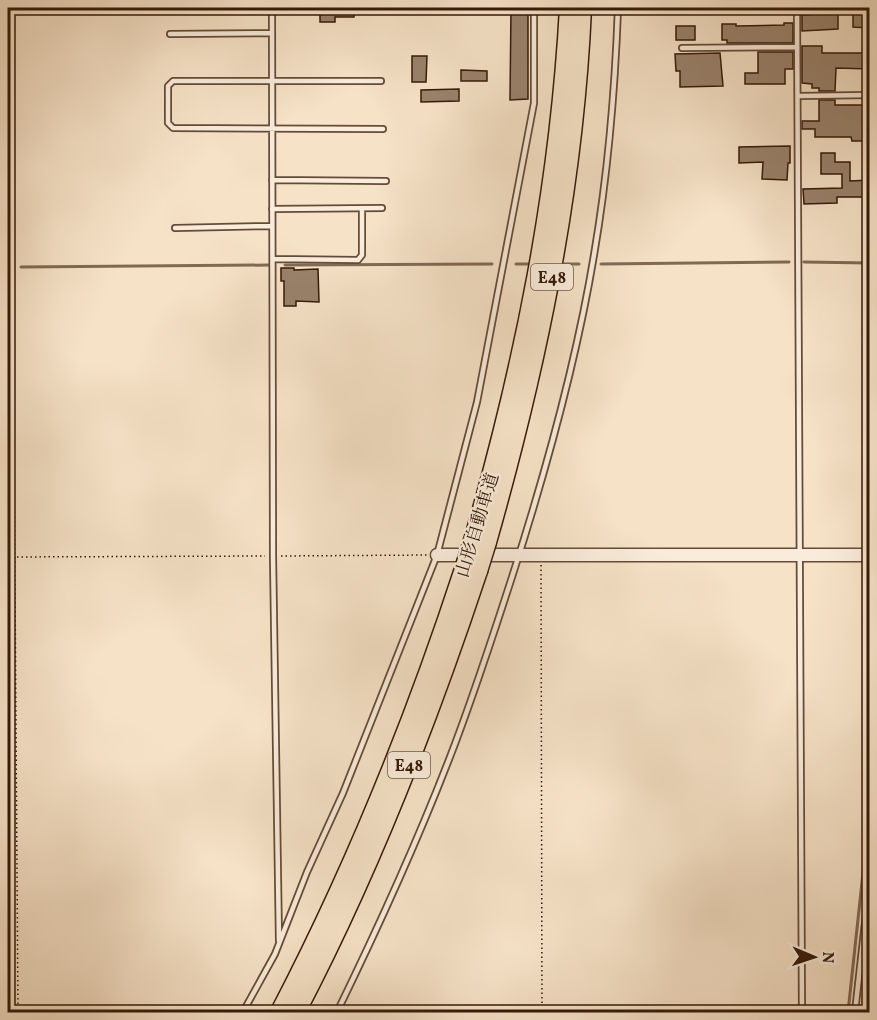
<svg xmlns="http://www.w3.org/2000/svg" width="877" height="1020" font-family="Vollkorn,'Noto Serif JP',serif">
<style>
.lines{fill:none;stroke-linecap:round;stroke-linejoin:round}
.stream{stroke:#816954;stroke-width:3}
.building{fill:#99826c;stroke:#351909;stroke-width:1.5}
.service-casing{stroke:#654b38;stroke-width:8}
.tertiary-casing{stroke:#654b38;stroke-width:15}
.motorway-casing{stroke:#351909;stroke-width:21}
.path{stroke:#351909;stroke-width:1.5;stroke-dasharray:1.5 3;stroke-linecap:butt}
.service{stroke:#f9ecdb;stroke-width:4.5}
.tertiary{stroke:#f9ecdb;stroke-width:12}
.motorway{stroke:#f6e2c7;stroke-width:18}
.motorway-bridge-casing{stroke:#351909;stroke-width:21;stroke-linecap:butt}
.motorway-bridge{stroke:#f6e2c7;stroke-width:18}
.labels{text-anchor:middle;stroke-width:4.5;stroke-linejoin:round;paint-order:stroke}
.shield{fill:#f9ecdb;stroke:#705848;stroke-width:1.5}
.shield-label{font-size:16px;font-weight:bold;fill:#351909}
.street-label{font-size:18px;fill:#351909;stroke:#f9ecdb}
</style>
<rect width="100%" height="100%" fill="#f6e2c7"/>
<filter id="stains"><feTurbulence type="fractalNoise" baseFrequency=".00333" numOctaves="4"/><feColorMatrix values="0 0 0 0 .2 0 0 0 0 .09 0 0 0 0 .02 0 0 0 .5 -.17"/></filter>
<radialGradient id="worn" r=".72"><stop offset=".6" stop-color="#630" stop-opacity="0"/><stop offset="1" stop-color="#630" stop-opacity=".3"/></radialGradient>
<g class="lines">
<path class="stream" d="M804 262 870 263
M516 264H530
M564 264H579
M601 264 789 262
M285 265 492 264
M21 267 271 265
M848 1012 870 808"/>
</g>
<path class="building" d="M320 8H354V17H335V22H320Z
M511 8H528V99L510 100Z
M853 8H869L868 28 853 27Z
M838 13V29L802 31V15Z
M784 23H793V43H727V40H722V24H736V26L784 25Z
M676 26H695V40H676Z
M802 46H822V53H870V69L836 68 835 91H819V88H812V84L802 83Z
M758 52H793V69H785V84H745V73H758Z
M720 53 723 86 680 87V71H676L675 54Z
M412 56H427L426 82H412Z
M461 70 487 71V81H461Z
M459 89V101L421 102V90Z
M819 100H835V105H870V112H865L866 141H852L851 137H815V129H802V121H819Z
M790 146V163H788L787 180 762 179 763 162 739 163V147Z
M821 153H835V162H850V181L870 180V197H837V203L804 204 803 189 842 188V174H821Z
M281 268H294V270L318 269 319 302 296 301V306H284V281H281Z"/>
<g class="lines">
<g class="service-casing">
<path id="service" d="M272 8 273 556 279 941
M797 8 802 1012
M170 34 271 33
M682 48 797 47
M381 81H173L168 86V123L173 128 383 129
M798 96 870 95
M272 180 386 181
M272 209 382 208
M175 228 272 226
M273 259 358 260 362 255V209
M243 1012 275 954 307 872 343 793 437 555 477 402 534 103V8
M337 1012C377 930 415 847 448 762 472 701 492 639 512 577 546 471 576 364 594 255 608 173 615 90 618 8
M855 1012 870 878"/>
</g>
<g class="tertiary-casing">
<path id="tertiary" d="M437 555H870"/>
</g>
<g class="motorway-casing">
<path id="motorway" d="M473 541C524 365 559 191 569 8
M487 542C537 366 574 190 582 8
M280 1012C354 870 414 722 464 569
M296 1012C370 871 428 722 478 571"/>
</g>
<path class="path" d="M11 8 18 1012
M281 556 427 555
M8 557 265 556
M541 565 542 1012"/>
<use href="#service" class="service"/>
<use href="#tertiary" class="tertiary"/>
<use href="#motorway" class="motorway"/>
<g class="motorway-bridge-casing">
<path id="motorway-bridge" d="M464 569 473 541
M478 571 487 542"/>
</g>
<use href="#motorway-bridge" class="motorway-bridge"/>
</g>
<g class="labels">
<g class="shield">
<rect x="531" y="264" width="42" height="26" rx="4.5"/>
<rect x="388" y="752" width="42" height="26" rx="4.5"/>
</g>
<g class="shield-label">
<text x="552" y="283">E48</text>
<text x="409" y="771">E48</text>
</g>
<g class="street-label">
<text transform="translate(477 525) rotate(-73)" y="6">山形自動車道</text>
</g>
</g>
<rect width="877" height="1020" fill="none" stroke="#f6e2c7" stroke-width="30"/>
<rect x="9" y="9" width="859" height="1002" fill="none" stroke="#351909" stroke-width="3"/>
<rect x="15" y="15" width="847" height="990" fill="none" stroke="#351909" stroke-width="1.5"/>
<g transform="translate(814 957) rotate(92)" stroke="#f9ecdb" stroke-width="4.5" paint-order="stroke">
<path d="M0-4.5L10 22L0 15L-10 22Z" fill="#351909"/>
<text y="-9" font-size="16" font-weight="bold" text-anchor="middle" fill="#351909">N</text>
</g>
<rect width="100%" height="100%" filter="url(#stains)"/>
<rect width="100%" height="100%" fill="url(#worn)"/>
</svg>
